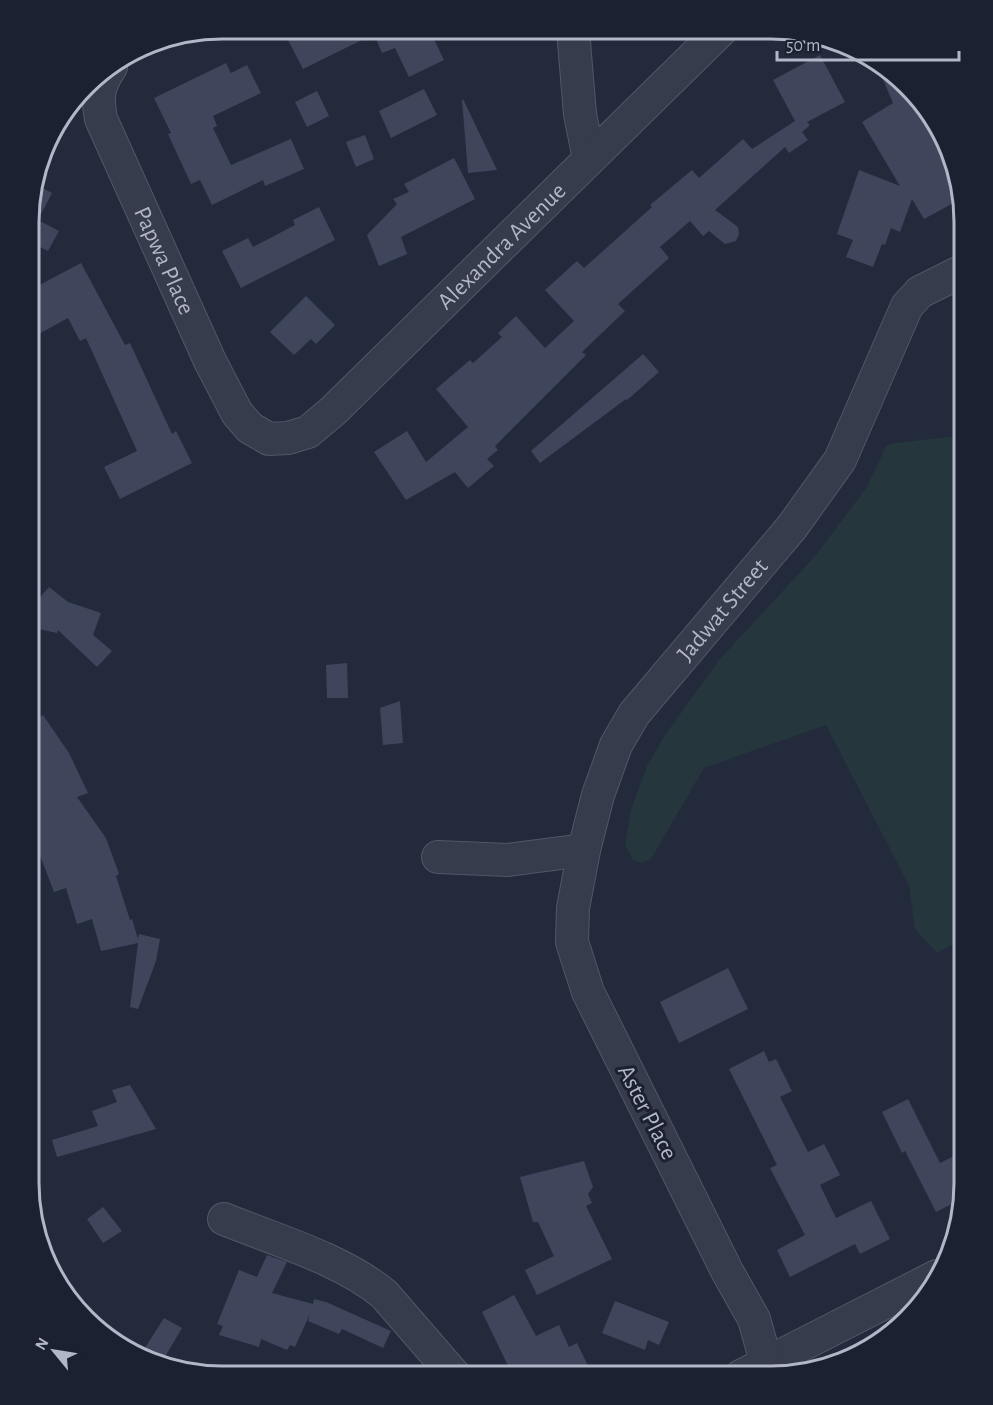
<svg xmlns="http://www.w3.org/2000/svg" width="993" height="1405" font-family="'Alegreya Sans',sans-serif">
<style>
.green{fill:#25363d}
.building{fill:#3f465c}
.lines{fill:none;stroke-linecap:round;stroke-linejoin:round}
.minor-casing{stroke:#525767;stroke-width:34}
.minor{stroke:#373c4c;stroke-width:32}
.labels{text-anchor:middle;stroke-width:6;stroke-linejoin:round;paint-order:stroke}
.street-label{font-size:24px;fill:#b2b7c8;stroke:#1c2131}
.rim{fill:none;stroke:#b2b7c8;stroke-width:3}
</style>
<rect width="100%" height="100%" fill="#232a3c"/>
<path class="green" d="M964 435V939L937 953 915 929 909 886 826 725 704 768 651 859 641 863 633 860 625 845 631 809 647 766 665 735 719 660 816 555 867 487 886 446 896 443Z"/>
<path class="building" d="M306 29H439L431 33 444 60 409 77 395 48 382 53 374 34 303 69 287 38Z
M820 55 845 102 807 122 810 125 802 132 808 140 789 153 785 147 715 210 738 227 739 234 736 241 725 244 709 231 703 236 690 221 660 247 669 258 618 304 625 311 582 352 586 355 495 446 498 450 487 459 494 466 468 488 455 472 406 500 374 452 407 431 426 462 468 427 436 389 470 360 473 363 502 337 498 333 516 316 545 348 574 321 545 290 577 261 584 268 652 207 650 205 692 170 699 178 743 139 752 149 795 121 773 80Z
M226 63 231 73 247 65 261 93 213 116 217 126 213 128 231 165 291 139 304 169 265 186 263 180 212 205 200 180 191 184 168 134 171 133 154 98Z
M876 63 889 68 945 137 959 200 924 219 912 199 900 232 891 228 885 245 882 244 873 267 846 257 853 240 837 234 859 170 900 186 862 122 893 103Z
M424 89 437 115 391 138 379 111Z
M317 91 329 116 307 127 295 102Z
M463 99 497 170 468 173 462 100Z
M365 135 374 159 356 167 346 142Z
M454 158 475 199 401 237 407 254 379 266 367 235 397 204 393 199 409 192 404 184Z
M35 184 52 193 38 220 59 231 48 251 30 242V196Z
M319 207 335 240 241 288 222 251 248 238 253 247 295 225 293 220Z
M81 263 125 345 130 343 172 434 176 431 192 463 120 499 104 467 137 451 86 338 80 341 68 318 37 335 30 321V290Z
M306 296 335 325 316 344 311 339 294 355 270 332Z
M643 354 659 372 627 400 626 399 540 463 531 451Z
M49 587 68 602 101 613 93 635 112 651 97 667 58 630 57 633 30 627 35 603Z
M347 663 348 698H327L326 665Z
M400 701 403 743 383 745 380 708Z
M43 715 69 753 88 793 77 797 106 838 119 874 116 876 130 920 132 919 138 939 139 934 160 939 156 961 138 1009 130 1007 138 943 101 951 92 919 77 924 66 888 54 892 39 853 29 858V724Z
M728 968 748 1009 679 1043 660 1002Z
M764 1051 769 1062 776 1059 792 1091 780 1097 808 1152 824 1144 840 1175 820 1185 836 1218 871 1201 890 1239 860 1254 855 1244 790 1277 777 1250 805 1235 770 1168 777 1165 729 1069Z
M130 1085 156 1129 57 1157 52 1140 98 1126 92 1111 117 1102 112 1090Z
M908 1099 940 1163 964 1151V1194L952 1200 954 1203 936 1212 905 1151 902 1153 882 1112Z
M584 1161 593 1187 588 1194 592 1203 586 1206 612 1259 537 1295 525 1270 554 1256 538 1222H533L520 1177Z
M103 1207 122 1231 103 1243 87 1219Z
M267 1255 287 1262 272 1293 313 1304 314 1299 326 1302 391 1331 383 1348 342 1329 339 1334 308 1321 310 1314 295 1347 290 1345 287 1350 261 1339 259 1347 219 1335 223 1326 217 1324 239 1270 257 1277Z
M514 1295 536 1336 559 1325 569 1347 577 1343 593 1376H513L482 1312Z
M615 1301 669 1322 659 1345 648 1340 645 1350 602 1333Z
M164 1318 182 1328 162 1362 141 1354Z"/>
<g class="lines">
<g class="minor-casing">
<g id="minor">
<path d="M573 30 580 114 589 159"/>
<path id="s1" d="M111 67C98 86 97 97 101 119L210 361 237 413 250 428 269 439 288 438 308 432 333 411 721 30"/>
<path d="M438 857 508 860 584 850"/>
<path d="M224 1219C276 1240 341 1259 384 1294L455 1376"/>
<path d="M741 1376 937 1276"/>
<path id="s2" d="M770 1376 754 1319 728 1273 588 992 572 942 573 908 584 850 598 795 616 745 634 714 792 527 840 460 907 306 920 292 964 270"/>
</g>
</g>
<use href="#minor" class="minor"/>
</g>
<g class="labels">
<g class="street-label">
<text dy="8" stroke="none"><textPath href="#s1" startOffset="729">Alexandra Avenue</textPath></text>
<text dy="8" stroke="none"><textPath href="#s1" startOffset="210">Papwa Place</textPath></text>
<text dy="8" stroke="none"><textPath href="#s2" startOffset="854">Jadwat Street</textPath></text>
<text transform="translate(648 1112) rotate(63)" y="8">Aster Place</text>
</g>
</g>
<path d="M0 0H993V1405H0ZM222 39H771A183 183 0 0 1 954 222V1183A183 183 0 0 1 771 1366H222A183 183 0 0 1 39 1183V222A183 183 0 0 1 222 39Z" fill="#1c2131" fill-rule="evenodd"/>
<path class="rim" d="M222 39H771A183 183 0 0 1 954 222V1183A183 183 0 0 1 771 1366H222A183 183 0 0 1 39 1183V222A183 183 0 0 1 222 39Z"/>
<g transform="translate(54 1351) rotate(300)" stroke="#1c2131" stroke-width="4.5" paint-order="stroke">
<path d="M0-4.5L10 22L0 15L-10 22Z" fill="#b2b7c8"/>
<text y="-9" font-size="16" font-weight="bold" text-anchor="middle" fill="#b2b7c8">N</text>
</g>
<path d="M777 51v9h182v-9" fill="none" stroke="#b2b7c8" stroke-width="3"/>
<text x="786" y="51" font-size="18" fill="#b2b7c8" stroke="#1c2131" stroke-width="4.5" paint-order="stroke">50 m</text>
</svg>
